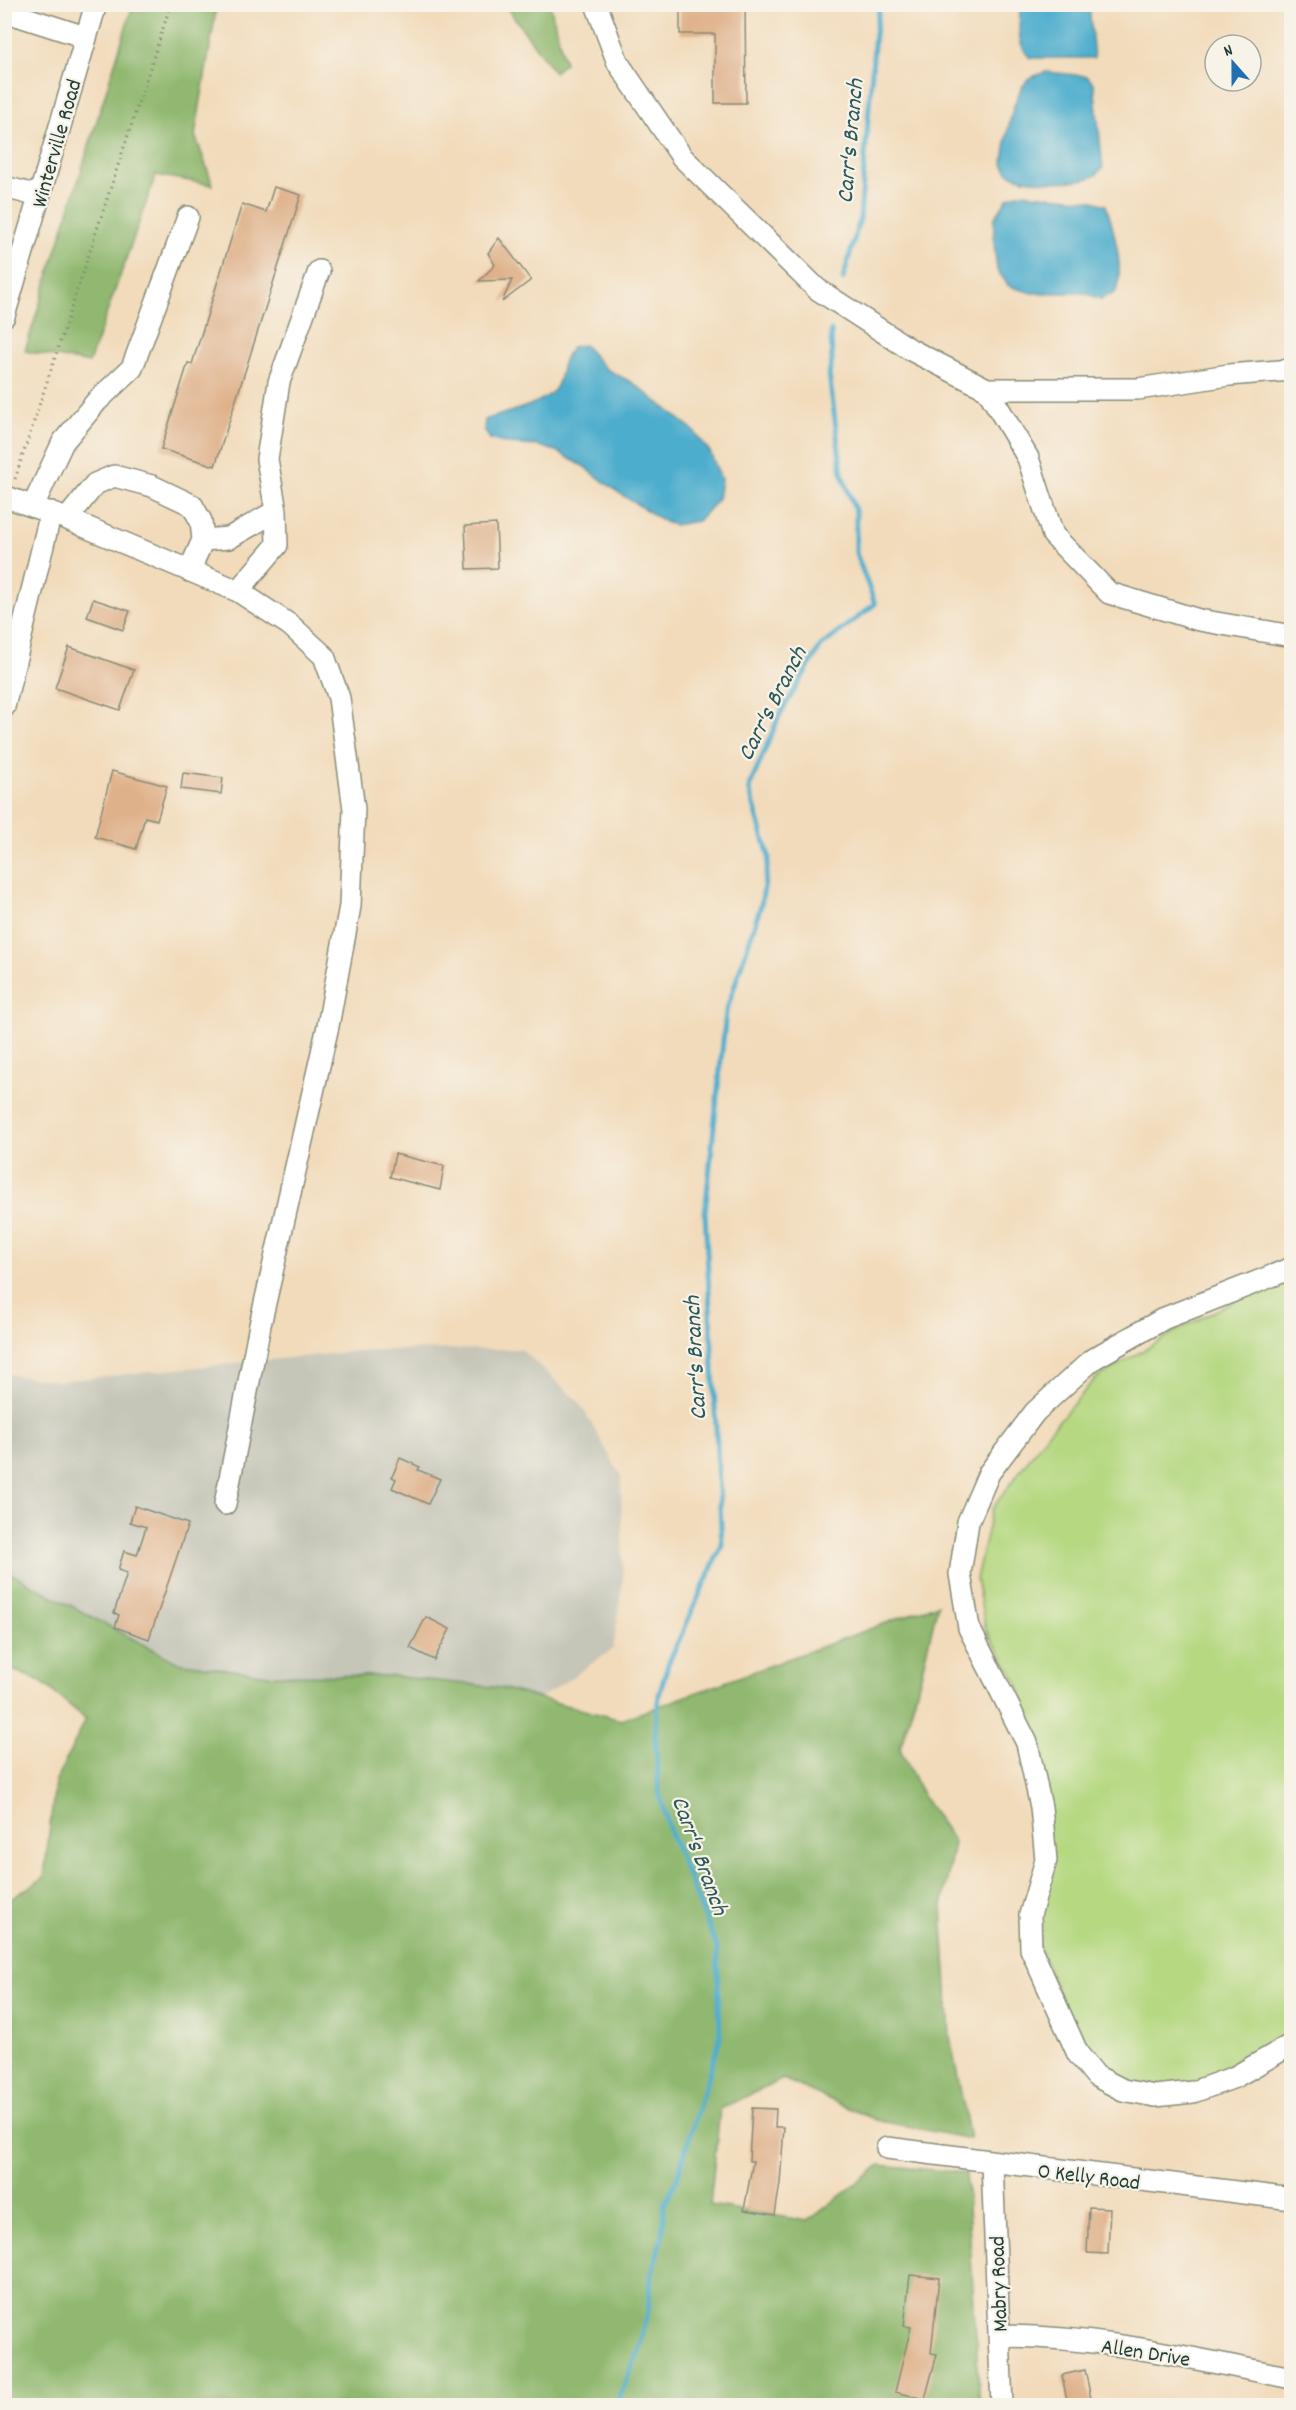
<svg xmlns="http://www.w3.org/2000/svg" width="1296" height="2410" font-family="Dekko,sans-serif">
<style>
.industrial{fill:#c5c5b8}
.green{fill:#b5d881;stroke:#6a8a5a;stroke-width:1.5}
.forest{fill:#90b86f;stroke:#587a52;stroke-width:1.5}
.water{fill:#4eadcd;stroke:#367580;stroke-width:1.5}
.lines{fill:none;stroke-linecap:round;stroke-linejoin:round}
.stream{stroke:#4eadcd;stroke-width:5}
.building{fill:#dfb18a}
.minor-casing{stroke:#888c78;stroke-width:24}
.path{stroke:#888c78;stroke-width:3;stroke-dasharray:1.5 4.5;stroke-linecap:butt}
.minor{stroke:#fff;stroke-width:21}
.labels{text-anchor:middle;stroke-width:4.5;stroke-linejoin:round;paint-order:stroke}
.street-label{font-size:22px;fill:#1f3d34;stroke:#f7f3e8}
.water-label{font-size:24px;font-style:italic;fill:#2b595a;stroke:#f7f3e8}
</style>
<rect width="100%" height="100%" fill="#f7f3e8"/>
<filter id="ink" filterUnits="userSpaceOnUse"><feTurbulence type="fractalNoise" baseFrequency=".0167" numOctaves="2"/><feDisplacementMap in="SourceGraphic" scale="12" xChannelSelector="R" yChannelSelector="G"/><feConvolveMatrix kernelMatrix="1 2 1 2 8 2 1 2 1" color-interpolation-filters="sRGB"/></filter>
<filter id="wash" filterUnits="userSpaceOnUse"><feTurbulence type="fractalNoise" baseFrequency=".008" numOctaves="4" result="noise"/><feDisplacementMap in="SourceGraphic" scale="24" xChannelSelector="R" yChannelSelector="G"/><feGaussianBlur stdDeviation="1.35" result="paint"/><feColorMatrix in="noise" values="0 0 0 0 0 0 0 0 0 0 0 0 0 0 0 0 0 1.4 0 .05"/><feComposite in="paint" operator="in"/></filter>
<g filter="url(#wash)">
<rect width="100%" height="100%" fill="#f2dbbb"/>
<path class="industrial" d="M521 1349 579 1402 621 1476 623 1579 613 1649 535 1702 179 1675 5 1601V1374L59 1381 369 1350Z"/>
<path class="green" d="M1291 1275V2033L1248 2061 1193 2084 1142 2089 1099 2069 1078 2043 1036 1939 1048 1819 1046 1772 1019 1685 986 1630 976 1579 992 1509 1048 1433 1095 1379 1176 1331 1256 1290Z"/>
<path class="forest" d="M133 5H217L195 135 213 185 156 175 89 363 25 351Z
M505 5H550L565 63 554 72Z
M4 1570 176 1662 268 1675 392 1676 501 1688 621 1720 938 1604 917 1691 900 1749 924 1798 954 1842 942 1907 950 2037 970 2139 876 2120 783 2079 720 2109 710 2205 808 2221 880 2165 966 2173 980 2405H5V1903L44 1877 55 1783 86 1719 40 1681 5 1667Z"/>
<path class="water" d="M1020 5H1089L1094 58H1030C1015 43 1020 24 1020 5Z
M1046 72 1087 76 1094 84 1103 168C1100 170 1099 173 1096 175 1081 185 1022 184 1008 172 1007 171 1004 165 1003 164 1005 143 1012 93 1029 79 1034 75 1041 74 1046 72Z
M1021 193 1091 200 1106 205C1113 227 1126 272 1115 293L1101 299 1084 293H1032L1009 286 997 270 994 244V219L1008 197Z
M584 345 606 369 633 383 692 429 710 452 721 479 718 499 698 521 674 525 665 522 619 493 583 466 556 451 539 446 508 444 490 439 484 429 485 420C503 413 548 404 557 386 564 369 559 364 572 347Z"/>
<g class="lines">
<path class="stream" d="M843 279 860 218 875 33 880 4
M616 2406 638 2352 648 2313 651 2276 662 2236 664 2205 676 2181 720 2038 717 1947 670 1832 659 1792 655 1736 659 1695 668 1664 722 1545 705 1213 726 1012 761 905 769 857 749 788 780 714 821 646 875 604 856 553V513L842 474 829 374 832 361 831 331"/>
</g>
<g id="blocks">
<path class="building" d="M680 4H745L746 103H715V34H680Z
M274 187 301 195 215 466 161 449 188 363 192 364 242 204 266 212Z
M499 238 531 280 502 302 512 280 479 281 495 265 488 253Z
M496 524 498 568 467 569 465 526Z
M93 599 130 611 123 630 87 617Z
M69 647 134 670 120 710 55 688Z
M112 771 167 786 157 820 145 817 136 849 95 837Z
M183 773 223 778 221 794 181 789Z
M395 1154 444 1166 440 1190 390 1177Z
M400 1458 420 1467 418 1470 440 1479 428 1504 392 1488 396 1479 392 1477Z
M135 1506 188 1524 149 1639 115 1627 119 1615 114 1613 127 1573 118 1570 124 1551 137 1555 146 1527 130 1522Z
M426 1617 450 1629 434 1660 410 1648Z
M752 2108 776 2109 775 2127H784L780 2183 775 2215 744 2210 753 2161H749Z
M1089 2207 1110 2208 1108 2254 1087 2253Z
M910 2275 939 2278 931 2353 937 2354 925 2399 895 2392 911 2327 904 2326Z
M1085 2370 1092 2403 1068 2406 1062 2375Z"/>
</g>
</g>
<g filter="url(#ink)">
<use href="#blocks" fill-opacity="0" stroke="#888c78" stroke-width="1.5"/>
<g class="lines">
<g class="minor-casing">
<path id="minor" d="M596 4 618 63 682 157 817 289 911 350 987 389H1138L1229 375 1292 370
M4 11 85 37
M4 187 39 196
M4 316 96 4
M987 389 1028 458 1053 535 1109 593 1199 620 1292 636
M4 496 67 519 238 591 290 625 324 656 339 698 354 809 350 906 328 1026 260 1325 225 1504
M33 506 63 442 97 401 132 368 188 217
M67 519 95 484 114 476 152 486 192 505 201 521 203 540 189 571
M203 540 229 538 276 511 267 459 279 382 319 271
M238 591 277 545 276 511
M4 707 51 512
M1292 1268 1165 1318 1093 1359 1035 1412 989 1473 968 1522 960 1574 969 1628 1027 1743 1041 1807 1046 1860 1030 1915 1031 1949 1078 2054 1096 2076 1123 2090 1155 2096 1193 2092 1235 2077 1292 2044
M887 2148 1292 2199
M992 2163 1002 2406
M999 2336C1098 2336 1195 2359 1292 2378"/>
</g>
<path class="path" d="M15 479 171 4"/>
<use href="#minor" class="minor"/>
</g>
</g>
<g class="labels">
<g class="street-label">
<text transform="translate(55 143) rotate(-74)" y="8">Winterville Road</text>
<text transform="translate(1089 2175) rotate(7)" y="8">O Kelly Road</text>
<text transform="translate(997 2284) rotate(-92)" y="8">Mabry Road</text>
<text transform="translate(1146 2351) rotate(9)" y="8">Allen Drive</text>
</g>
<g class="water-label">
<text transform="translate(849 141) rotate(-85)" y="8">Carr's Branch</text>
<text transform="translate(771 703) rotate(-63)" y="8">Carr's Branch</text>
<text transform="translate(694 1358) rotate(-93)" y="8">Carr's Branch</text>
<text transform="translate(701 1855) rotate(70)" y="8">Carr's Branch</text>
</g>
</g>
<rect width="1296" height="2410" fill="none" stroke="#f7f3e8" stroke-width="24"/>
<g transform="translate(1233 63) rotate(339)"><circle r="28" fill="#f7f3e8" stroke="#a1aaa0" stroke-width="1.5"/>
<path d="M0-4.5L10 22L0 15L-10 22Z" fill="#1f6fb2"/>
<text y="-9" font-size="16" font-weight="bold" text-anchor="middle" fill="#1f3d34">N</text>
</g>
</svg>
